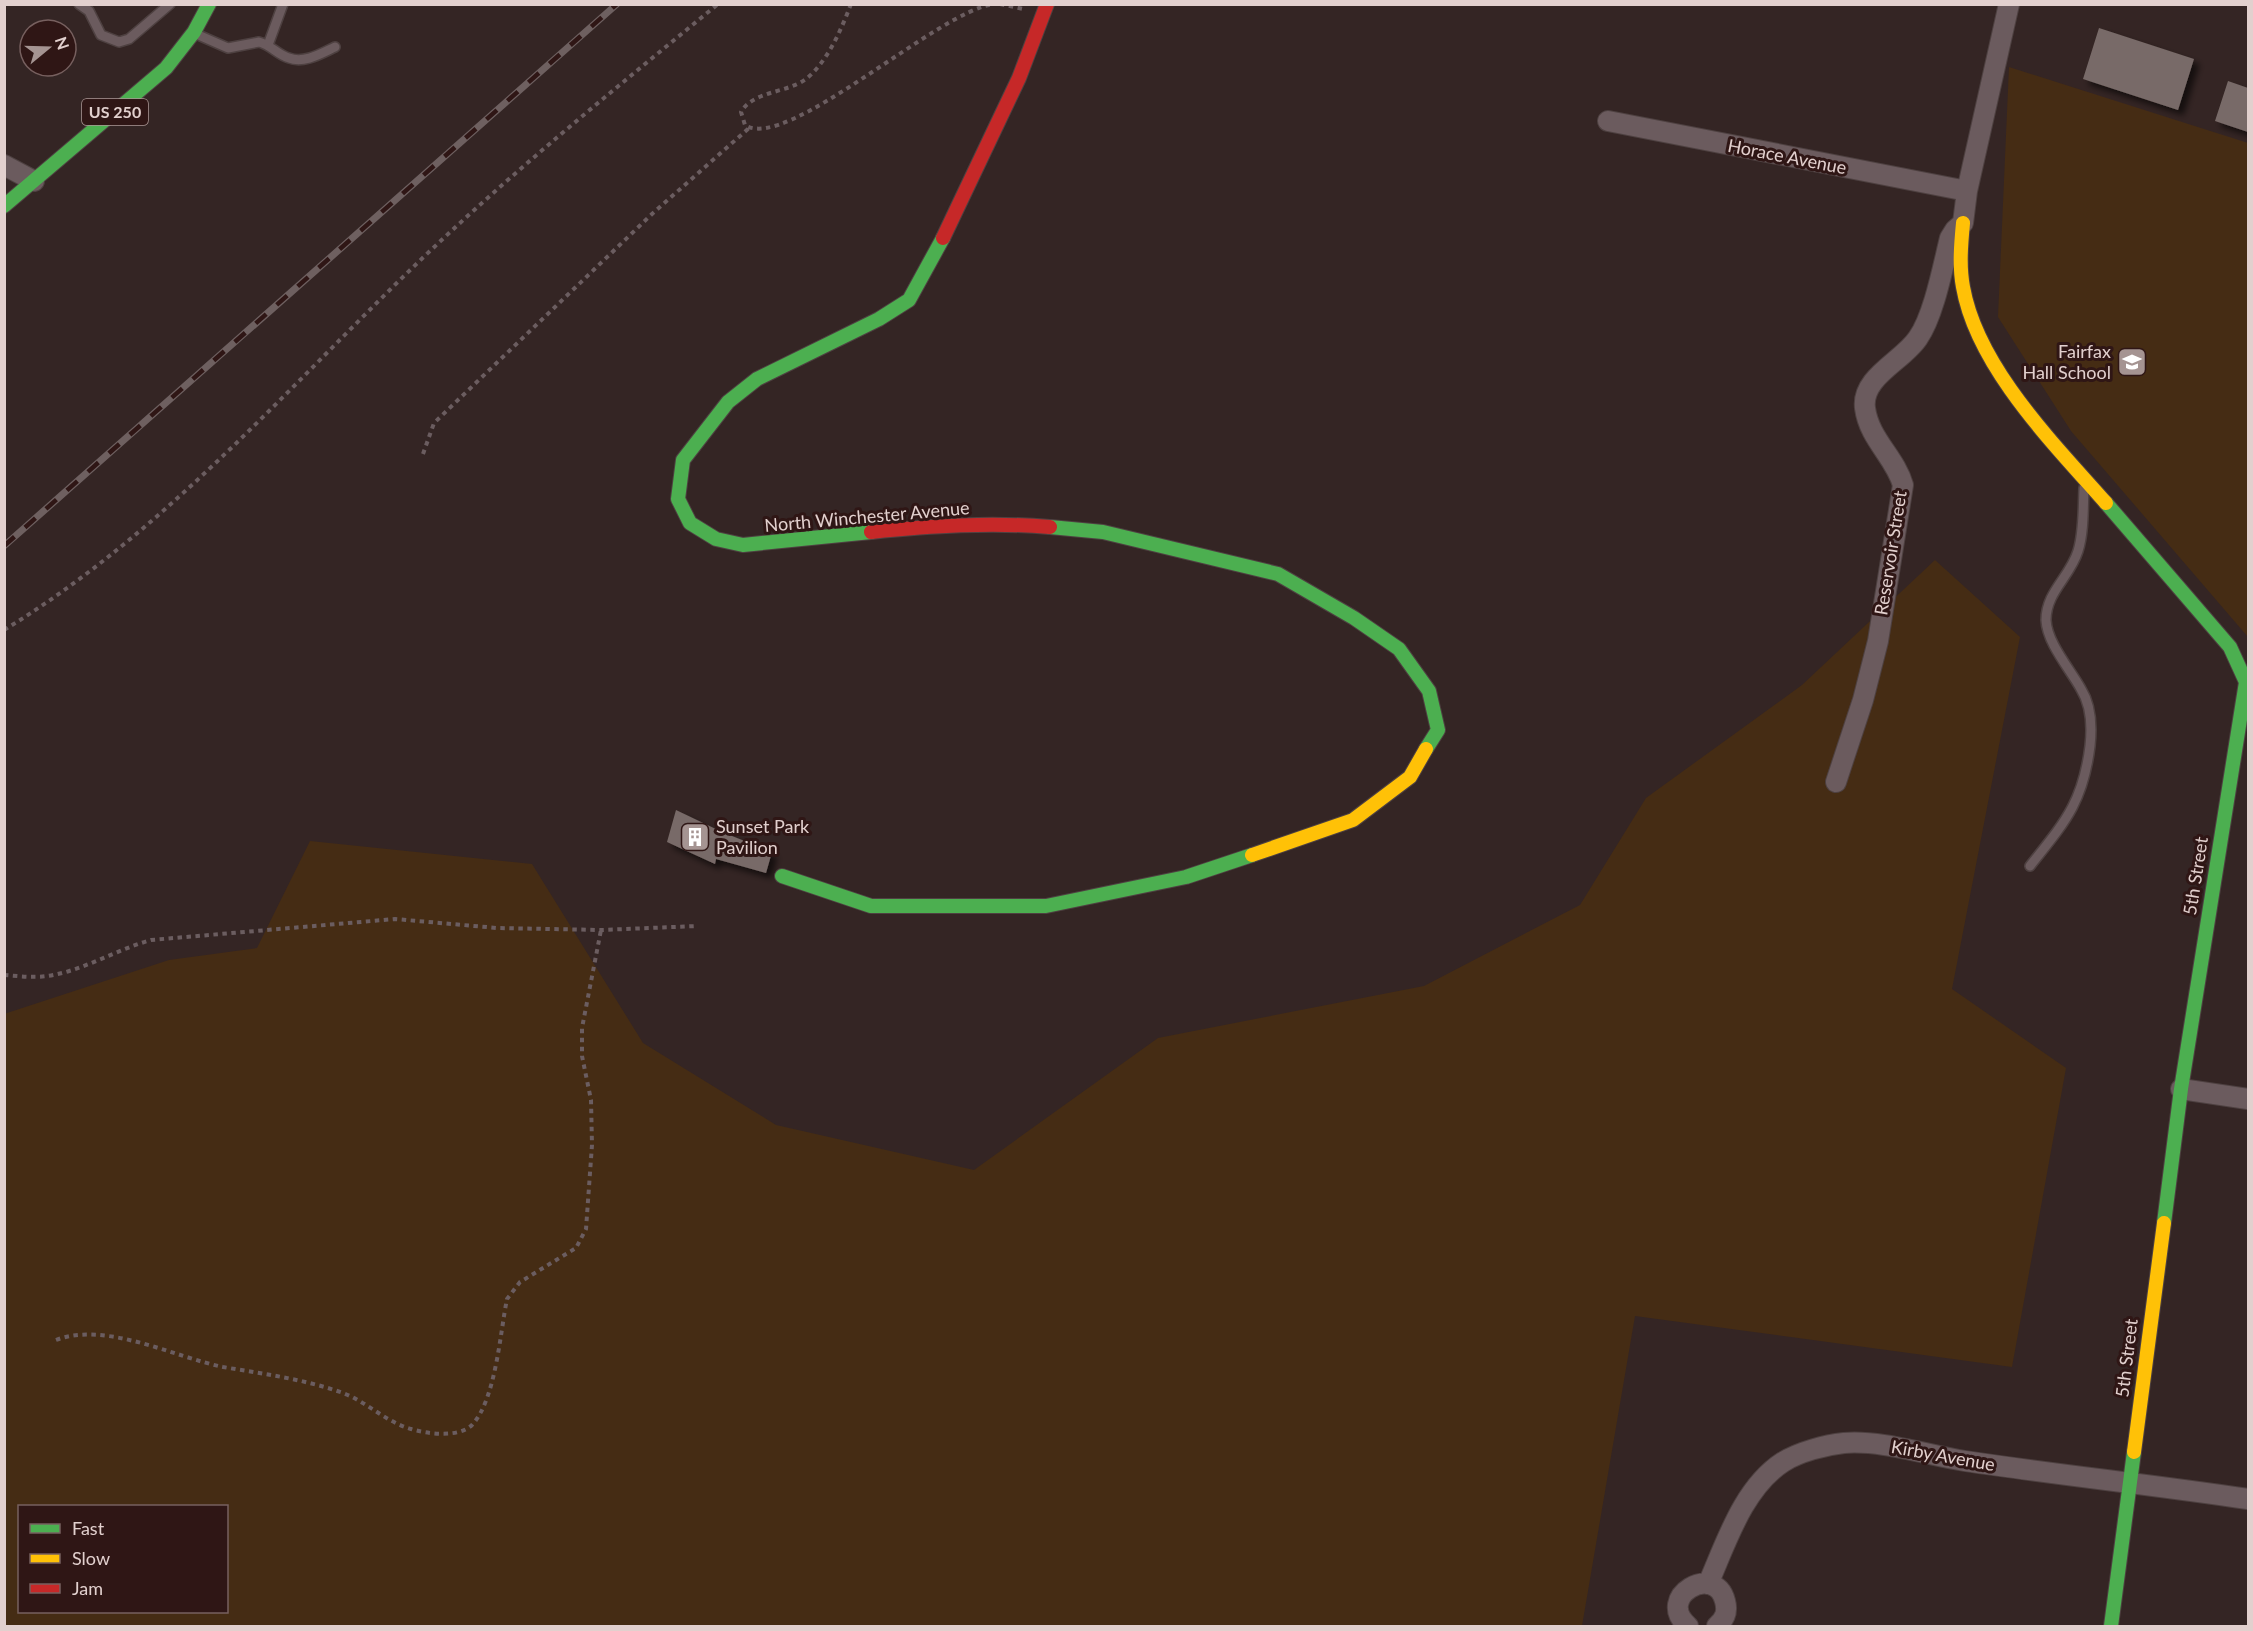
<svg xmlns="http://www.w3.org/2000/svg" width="2253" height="1631" font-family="Lato,sans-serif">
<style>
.green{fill:#452c14;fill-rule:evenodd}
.building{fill:#786b68;filter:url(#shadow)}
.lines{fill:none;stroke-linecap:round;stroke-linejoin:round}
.lane-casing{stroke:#4e4141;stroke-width:12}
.street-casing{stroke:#4e4141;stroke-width:22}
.fast-casing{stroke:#4e4141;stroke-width:16}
.slow-casing{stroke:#4e4141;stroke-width:16}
.jam-casing{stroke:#4e4141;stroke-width:16}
.path{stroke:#6b5d60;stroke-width:4;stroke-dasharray:4.5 4.5;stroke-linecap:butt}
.lane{stroke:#6b5b5e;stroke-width:9}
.street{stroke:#6b5b5e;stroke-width:20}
.fast{stroke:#4caf50;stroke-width:14}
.slow{stroke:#ffc107;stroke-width:14}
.jam{stroke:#c62828;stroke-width:14}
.rail-casing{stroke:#6e6060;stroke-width:7}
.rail{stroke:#2f1615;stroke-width:4.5;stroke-dasharray:14;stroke-linecap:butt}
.labels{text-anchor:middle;stroke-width:6;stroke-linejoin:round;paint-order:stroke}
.shield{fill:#2f1615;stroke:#ac9896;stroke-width:1.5}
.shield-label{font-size:16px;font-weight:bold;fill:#e2d0ce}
.street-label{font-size:18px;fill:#e2d0ce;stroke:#2f1615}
.poi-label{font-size:18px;fill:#e2d0ce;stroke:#2f1615;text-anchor:end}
</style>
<defs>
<filter id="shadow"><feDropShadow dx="5.5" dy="5.5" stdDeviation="3" flood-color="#0009"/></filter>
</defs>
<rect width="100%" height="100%" fill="#342524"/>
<path class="green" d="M2009 67 2248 143V637L2071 431 1998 317Z
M1935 560 2020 637 1952 989 2066 1068 2012 1367 1635 1316 1582 1626H5L4 1014 169 960 257 948 310 841 532 864 643 1043 776 1125 974 1170 1158 1038 1424 986 1580 905 1646 798 1802 685ZM20 1506H226V1612H20Z"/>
<path class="building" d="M2099 28 2194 59 2178 110 2083 79Z
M2228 81 2248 88V132L2215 121Z
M676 810 722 832 772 852 766 873 716 859 715 864 667 842Z"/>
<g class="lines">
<g class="lane-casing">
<path id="lane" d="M79 4 89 11 101 35 119 42 129 39 170 4
M196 34 228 48 259 42C271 45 278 55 289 58 304 64 322 53 335 47
M268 45 283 4
M2030 866C2064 823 2083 803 2090 746 2092 728 2091 705 2081 689 2070 669 2047 643 2046 620 2046 592 2070 577 2078 551 2084 532 2083 508 2084 488"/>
</g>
<g class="street-casing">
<path id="street" d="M1608 121 1967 191
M4 165 34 181
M1836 782 1863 700 1878 641 1903 485C1895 457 1869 439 1865 408 1861 377 1903 361 1918 338 1934 315 1943 266 1950 238L1955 230 1963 223 1967 191 2009 4
M2181 1089 2248 1099
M1708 1584C1726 1543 1743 1488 1783 1462 1799 1452 1825 1445 1844 1443 1883 1440 1926 1455 1965 1461 2059 1475 2154 1485 2248 1499
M1688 1626C1654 1597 1715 1562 1725 1601 1728 1612 1725 1619 1717 1626"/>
</g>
<g class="fast-casing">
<path id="fast" d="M4 206 166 68 194 32 209 4
M2106 503 2230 647 2246 682 2181 1089 2164 1223
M1050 527 1103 532 1278 574 1354 618 1399 649 1429 691 1438 730 1426 749
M871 532 743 545 716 539 690 523 678 499 683 460 728 402 757 379 879 319 909 300 943 238
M782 876 871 906H1046L1186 877 1252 855
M2111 1626 2134 1452"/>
</g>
<g class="slow-casing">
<path id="slow" d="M1963 223C1961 244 1959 266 1963 287 1977 367 2054 444 2106 503
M1252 855 1353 820 1410 777 1426 749
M2134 1452 2164 1223"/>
</g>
<g class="jam-casing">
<path id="jam" d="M943 238 1019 78 1047 4
M871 532C931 526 990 522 1050 527"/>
</g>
<path class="path" d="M851 4C841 30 828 61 806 79 787 93 753 91 741 112L745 125C786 153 939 10 994 4
M1000 4 1023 9
M423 454 434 423 652 214 749 128
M4 630C157 537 277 400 404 276 502 180 611 92 718 4
M4 975C18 976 34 978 47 976 83 971 115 950 151 940L395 919 497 928 601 930 697 926
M56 1340C106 1321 174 1357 223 1367 264 1374 304 1379 343 1393 367 1402 386 1422 411 1429 427 1434 459 1438 472 1425 496 1399 500 1333 507 1299L520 1282 576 1248 586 1229 592 1145 591 1100 582 1056V1028L601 930"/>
<use href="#lane" class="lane"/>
<use href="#street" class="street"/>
<use href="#fast" class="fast"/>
<use href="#slow" class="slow"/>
<use href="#jam" class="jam"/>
<g class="rail-casing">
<path id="rail" d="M4 546 617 4"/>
</g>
<use href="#rail" class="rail"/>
</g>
<defs>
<g id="school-square" transform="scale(1.5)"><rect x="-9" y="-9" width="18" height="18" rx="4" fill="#a59492" stroke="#2f1615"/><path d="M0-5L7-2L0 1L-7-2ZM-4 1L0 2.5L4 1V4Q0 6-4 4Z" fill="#fff"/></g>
<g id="building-square" transform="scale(1.5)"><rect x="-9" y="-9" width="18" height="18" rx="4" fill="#a59492" stroke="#2f1615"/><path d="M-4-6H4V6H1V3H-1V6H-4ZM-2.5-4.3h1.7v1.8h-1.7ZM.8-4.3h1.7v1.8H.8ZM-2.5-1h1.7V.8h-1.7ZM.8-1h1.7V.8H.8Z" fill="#fff"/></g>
</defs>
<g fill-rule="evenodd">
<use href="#school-square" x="2132" y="362"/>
<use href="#building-square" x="695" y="837"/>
</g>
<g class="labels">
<rect class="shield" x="82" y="99" width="66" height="26" rx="4.5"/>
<g class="shield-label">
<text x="115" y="118">US 250</text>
</g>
<g class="street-label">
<text transform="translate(1787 157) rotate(11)" y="6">Horace Avenue</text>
<text transform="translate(867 517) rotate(-5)" y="6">North Winchester Avenue</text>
<text transform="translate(1891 553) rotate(-81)" y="6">Reservoir Street</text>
<text transform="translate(2196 876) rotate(-81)" y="6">5th Street</text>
<text transform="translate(2127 1358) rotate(-83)" y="6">5th Street</text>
<text transform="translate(1943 1456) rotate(10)" y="6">Kirby Avenue</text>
</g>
<g class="poi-label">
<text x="2111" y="358">Fairfax<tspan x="2111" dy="21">Hall School</tspan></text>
<text x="716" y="833" text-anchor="start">Sunset Park<tspan x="716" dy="21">Pavilion</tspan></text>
</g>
</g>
<rect width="2253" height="1631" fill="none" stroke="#e2d0ce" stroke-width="12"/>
<rect x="18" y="1505" width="210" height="108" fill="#2f1615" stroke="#77605f" stroke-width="1.5"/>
<rect x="30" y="1524" width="30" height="9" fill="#4caf50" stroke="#77605f" stroke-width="1.5"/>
<text x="72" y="1535" font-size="18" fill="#e2d0ce">Fast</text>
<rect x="30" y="1554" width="30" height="9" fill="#ffc107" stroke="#77605f" stroke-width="1.5"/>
<text x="72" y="1565" font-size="18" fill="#e2d0ce">Slow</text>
<rect x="30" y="1584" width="30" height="9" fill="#c62828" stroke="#77605f" stroke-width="1.5"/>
<text x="72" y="1595" font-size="18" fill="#e2d0ce">Jam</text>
<g transform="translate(48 48) rotate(71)"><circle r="28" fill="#2f1615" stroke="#77605f" stroke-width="1.5"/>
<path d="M0-4.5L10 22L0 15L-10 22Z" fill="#a59492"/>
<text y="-9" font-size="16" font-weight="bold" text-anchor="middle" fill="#e2d0ce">N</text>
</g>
</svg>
